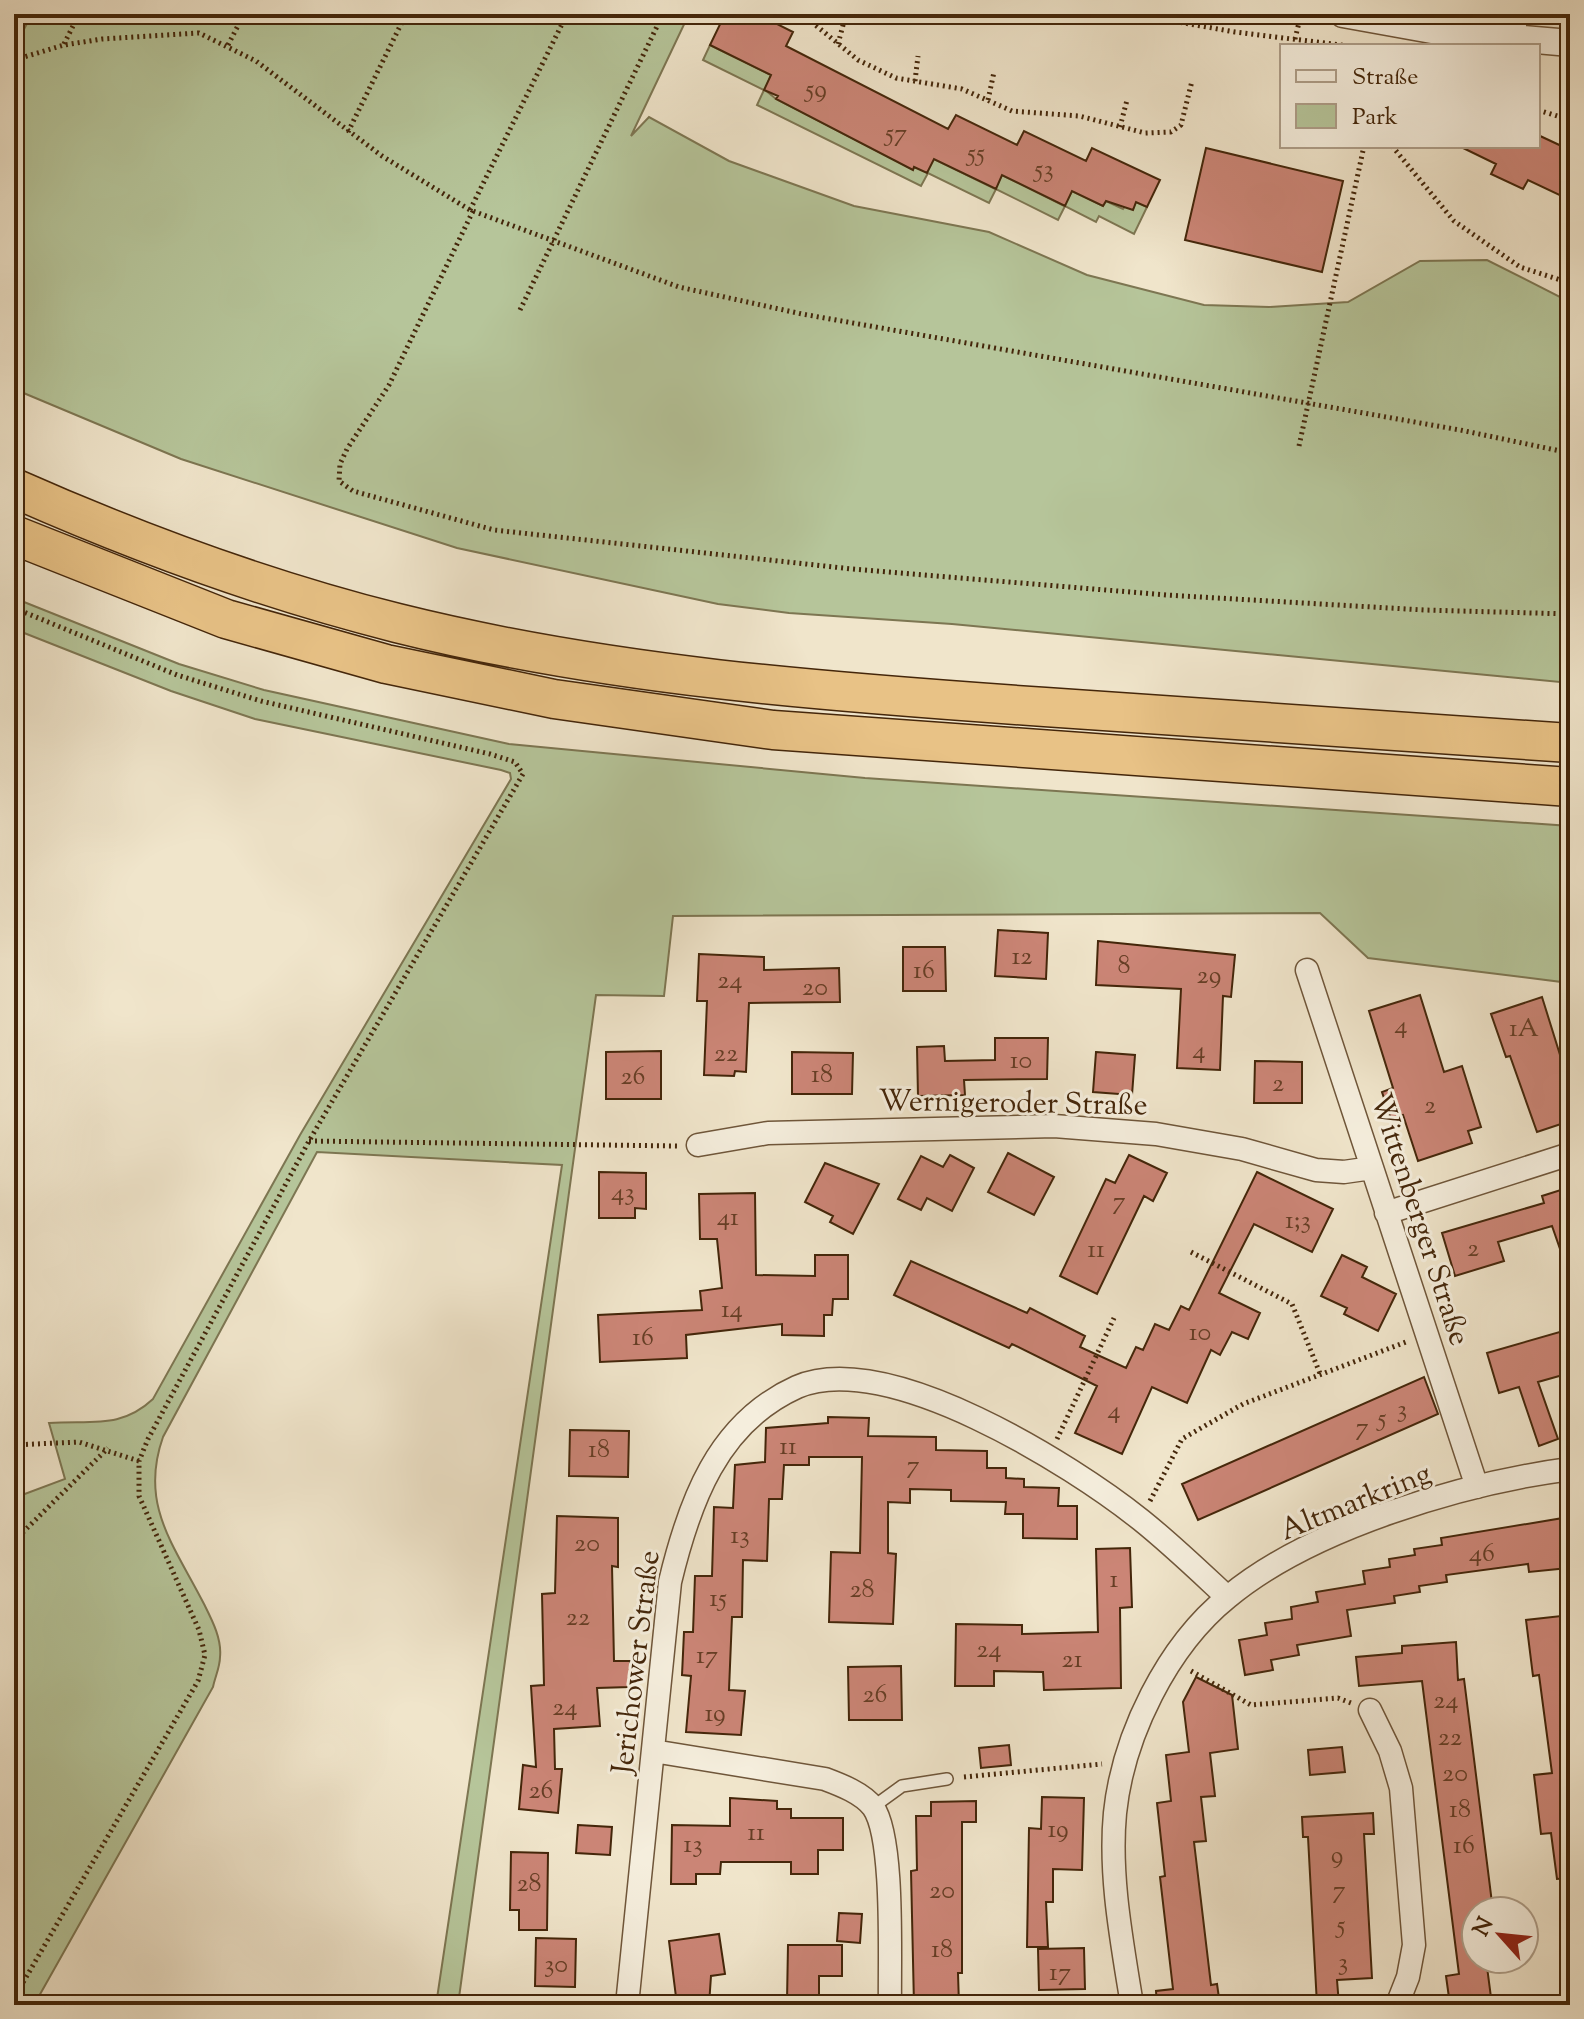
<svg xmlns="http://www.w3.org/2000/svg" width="1584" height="2019" font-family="'Sorts Mill Goudy',serif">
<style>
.green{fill:#b6c59a;stroke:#7d7652;stroke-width:2}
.building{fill:#cb8576;stroke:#44260a;stroke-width:2}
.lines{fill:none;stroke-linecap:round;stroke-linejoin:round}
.service-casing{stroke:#6f563a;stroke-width:14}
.minor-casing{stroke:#6f563a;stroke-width:25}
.tertiary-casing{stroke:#6f563a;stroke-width:29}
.motorway-casing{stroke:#44260a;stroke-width:41}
.path{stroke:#44260a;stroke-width:5;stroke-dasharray:2 4;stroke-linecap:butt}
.service{stroke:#f5eedd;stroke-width:11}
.minor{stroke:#f5eedd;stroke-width:22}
.tertiary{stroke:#f5eedd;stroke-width:26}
.motorway{stroke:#e8c286;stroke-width:38}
.labels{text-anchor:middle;stroke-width:6;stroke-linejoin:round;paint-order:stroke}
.number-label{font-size:26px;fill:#663e25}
.street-label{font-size:30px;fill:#44260a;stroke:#f5eedd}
</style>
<rect width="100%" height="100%" fill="#f0e5cb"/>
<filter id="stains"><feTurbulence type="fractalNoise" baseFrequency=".0025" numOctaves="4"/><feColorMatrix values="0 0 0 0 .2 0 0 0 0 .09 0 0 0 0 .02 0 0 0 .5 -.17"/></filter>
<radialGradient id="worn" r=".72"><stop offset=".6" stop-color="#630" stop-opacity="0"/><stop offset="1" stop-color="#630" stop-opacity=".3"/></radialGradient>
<path class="green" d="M32 14H689L631 136 649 117 729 161 854 206 989 232 1087 275 1204 305 1269 307 1348 302 1420 261 1487 260 1570 302V683L952 624 789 613 718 604 457 548 181 459 14 389V48Z
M710 45 771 75 765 90 776 99 912 169 934 159 995 189 1002 175 1064 206 1072 191 1103 206 1106 201 1123 209 1125 206 1133 209 1136 202 1147 207 1134 234 1099 216 1096 222 1065 206 1058 220 996 189 989 203 928 173 921 186 757 105 764 90 703 60Z
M14 598 179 664 264 690 509 744 865 778 1570 826V983L1368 958 1320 913 673 916 664 996 596 995 458 2005H436L562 1165 317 1152 163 1437C139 1505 174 1545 204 1604 212 1620 222 1639 220 1657 220 1667 215 1677 213 1687L34 2005H14V1498L65 1479 49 1423C92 1420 121 1429 153 1399L300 1135 511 779 510 773 501 770 255 719 171 691 14 629Z"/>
<path class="building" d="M725 14H757L793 32 786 46 948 129 956 115 1017 145 1024 131 1086 161 1092 148 1160 180 1147 207 1136 202 1133 210 1106 201 1103 206 1072 191 1065 206 1002 175 996 189 934 159 927 173 914 167 913 170 776 99 778 96 764 90 771 75 710 45Z
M1538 135 1570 150V200L1528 180 1523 189 1491 174 1496 164 1459 146H1538Z
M1206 148 1343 181 1322 272 1185 240Z
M998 930 1048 933 1046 979 995 976Z
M1098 941 1235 955 1231 997 1223 996 1220 1070 1177 1068 1181 989 1096 985Z
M903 947H945L946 991H903Z
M699 954 764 957V970L839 968 840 1002 749 1003 746 1072 735 1071 734 1076 704 1075 707 1001H697Z
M1420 995 1444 1072 1462 1066 1481 1127 1468 1131 1472 1143 1418 1161 1403 1115 1391 1119 1382 1092 1393 1088 1369 1011Z
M1542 997 1570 1087V1121L1537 1132 1510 1056 1506 1057 1491 1014Z
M995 1038H1048L1047 1079 964 1080 965 1095 918 1096 917 1047 944 1046 945 1061 995 1060Z
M661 1051V1099H606V1052Z
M792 1052 853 1053 852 1094H792Z
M1096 1052 1135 1055 1132 1095 1093 1092Z
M1255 1061 1302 1062V1103H1254Z
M1008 1153 1054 1177 1034 1215 988 1192Z
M950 1155 974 1168 952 1211 927 1198 921 1210 898 1199 921 1156 943 1167Z
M1129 1155 1167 1173 1153 1201 1144 1196 1097 1294 1060 1276 1106 1179 1115 1183Z
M825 1163 879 1184 853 1234 830 1222 833 1216 805 1202Z
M599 1172 646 1173V1209L635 1208V1218H599Z
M1257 1172 1333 1209 1312 1252 1254 1224 1219 1293 1260 1313 1248 1339 1232 1332 1220 1355 1211 1350 1187 1403 1152 1387 1122 1454 1075 1433 1097 1386 1012 1344 1009 1348 894 1295 911 1261 1027 1313 1030 1308 1085 1336 1080 1347 1126 1368 1136 1347 1143 1350 1155 1324 1169 1330 1181 1306 1189 1310Z
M1570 1187V1268L1567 1269 1552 1226 1498 1242 1504 1261 1455 1276 1442 1233 1544 1203 1542 1196Z
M755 1193 756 1275 815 1276V1255H848V1299H833L832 1315H824V1336L782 1335V1324L686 1335 687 1358 600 1362 598 1315 702 1310 700 1291 722 1288 717 1239H700L699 1194Z
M1342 1255 1367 1267 1362 1277 1396 1294 1378 1331 1344 1314 1347 1308 1321 1296Z
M1570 1329V1373L1538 1382 1558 1439 1539 1446 1519 1387 1499 1393 1487 1353Z
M1424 1377 1438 1414 1198 1520 1182 1484Z
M828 1417 869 1418 868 1436 936 1437V1450L987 1451V1468H1006V1478L1024 1479V1487L1059 1488 1058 1506H1077V1539L1023 1538V1514H1005L1006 1502 951 1501V1490L910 1489V1503L888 1502V1553L896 1554 893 1624 829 1622 831 1552 860 1553 862 1457H809V1465H784L782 1499H769L767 1561 743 1560 742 1617H732L729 1690 745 1691 741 1735 686 1732 691 1676 682 1675 684 1632H693L695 1576H712L714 1507 733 1508 735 1465 765 1462 766 1428 828 1423Z
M570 1430 629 1431 628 1477 569 1476Z
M557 1516 618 1518V1567L612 1566 614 1661H630V1687L597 1688 600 1726 554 1729 555 1769H562L558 1813 519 1809 523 1765 536 1767 531 1686 544 1685 542 1594 555 1593Z
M1563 1518 1568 1568 1529 1572 1528 1564 1446 1575 1447 1582 1419 1586 1420 1592 1394 1596 1395 1603 1347 1610 1351 1636 1297 1645 1299 1655 1271 1660 1273 1670 1245 1675 1239 1640 1267 1635 1265 1623 1292 1619 1291 1607 1318 1602 1316 1592 1365 1584 1363 1571 1390 1567 1389 1559 1415 1555 1414 1549 1442 1545 1441 1538Z
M1130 1548 1132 1607 1120 1608 1121 1688 1044 1690 1043 1672 994 1671V1686H955L956 1624 1022 1625V1634L1098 1632 1096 1549Z
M1570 1615V1878L1557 1879 1551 1833 1541 1834 1534 1775 1552 1773 1539 1675 1533 1676 1526 1620Z
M1456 1642 1458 1680 1464 1679 1493 1911H1476V1959H1486L1492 2005H1450L1446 1976 1459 1974 1422 1681 1359 1686 1356 1657 1402 1653V1646Z
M901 1666 902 1720H849L848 1667Z
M1196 1677 1232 1695 1238 1749 1210 1753 1215 1796 1201 1797 1206 1841 1194 1842 1211 1985 1217 1984 1220 2005H1157L1156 1991 1173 1989 1160 1877 1165 1876 1157 1803 1171 1801 1166 1755 1189 1752 1183 1702Z
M1009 1745 1011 1765 981 1768 979 1748Z
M1342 1747 1345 1772 1310 1775 1308 1750Z
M1042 1797 1084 1798 1082 1870 1053 1869V1902H1046L1048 1947H1027L1029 1828 1041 1829Z
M730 1798 777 1801V1809H791V1818H843V1850H818V1874H791V1862H721L720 1874H696V1884H671L672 1825 730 1826Z
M976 1801V1822H962V1973H958L959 2005H914L911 1871 917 1870 916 1816H931V1802Z
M1373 1813 1374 1834H1364L1372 1978 1337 1980 1339 2005H1317L1308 1837H1303L1302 1817Z
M578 1825 612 1827 610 1855 576 1853Z
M511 1852 548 1853 547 1930H519V1910H510Z
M839 1913 862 1914 860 1943 837 1941Z
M719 1934 725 1974 711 1976 709 2005H677L669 1941Z
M536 1938 576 1939 575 1987 535 1986Z
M788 1945H842V1976H819V2001H787Z
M1084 1948 1085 1989 1039 1990 1038 1949Z"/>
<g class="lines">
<g class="service-casing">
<path id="service" d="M873 1807 902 1786 947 1779"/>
</g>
<g class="minor-casing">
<path id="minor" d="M1307 970 1477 1487
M698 1145 768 1133 1054 1126 1156 1134 1242 1149 1316 1170 1344 1172 1372 1168
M1386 1213 1570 1154
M1370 1710 1390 1751 1401 1788 1414 1945 1408 1977 1397 2005
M653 1751 825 1779C841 1785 862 1793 873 1807 895 1838 889 1963 890 2005
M627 2005 670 1582C689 1503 717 1423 797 1387 887 1348 1072 1465 1141 1520 1171 1544 1199 1571 1227 1597
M1132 2005C1122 1942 1109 1876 1115 1813 1123 1736 1167 1646 1228 1597 1311 1528 1464 1483 1570 1469"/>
</g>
<g class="tertiary-casing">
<path id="tertiary" d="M1343 14 1443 32 1570 43
M1470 14 1513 25"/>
</g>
<g class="motorway-casing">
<path id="motorway" d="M14 488C138 543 266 590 397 623 609 676 827 692 1045 707 1220 719 1395 731 1570 743
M14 535 226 619 386 664 554 699 773 730 1570 787"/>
</g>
<path class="path" d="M802 14 858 60 896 78 962 89 1012 111 1079 116 1145 133 1171 132 1181 125 1192 81
M865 14 885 16
M1133 14 1235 32 1349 46
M1295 39 1301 14
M64 44 79 14
M838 44 846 14
M228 45 244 14
M14 60 64 45 102 39 199 33 256 61 382 156 470 210 679 287 802 314 1460 430 1570 453
M915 81 918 56
M988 100 994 72
M1538 110 1570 120
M1120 127 1127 100
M348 132 406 14
M1392 146 1454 221 1520 267 1570 283
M470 210 567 14
M473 211 389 385 347 449 340 464 339 481 353 491 494 530 852 569 1166 595 1424 610 1570 614
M520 310 663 14
M1299 446 1364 146
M14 608 177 675 261 701 490 754 515 762 523 774 309 1141 148 1439 139 1461V1496L199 1630 205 1655 198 1681 14 1998
M309 1141 677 1146
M1191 1252 1292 1304 1321 1376
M1057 1439 1114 1318
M14 1445 79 1442 139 1461
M1150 1501 1182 1439 1243 1404 1406 1342
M14 1541 108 1448
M1191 1671 1251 1705 1338 1698 1351 1703
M964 1777 1102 1764"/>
<use href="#service" class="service"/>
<use href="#minor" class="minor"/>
<use href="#tertiary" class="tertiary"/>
<use href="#motorway" class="motorway"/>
</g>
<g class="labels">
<g class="number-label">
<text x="816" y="97">59</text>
<text x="896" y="141">57</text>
<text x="976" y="161">55</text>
<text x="1044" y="177">53</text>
<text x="1022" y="964">12</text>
<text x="1124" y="973">8</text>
<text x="924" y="978">16</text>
<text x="1209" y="983">29</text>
<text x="730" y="988">24</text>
<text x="815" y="995">20</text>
<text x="1401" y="1033">4</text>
<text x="1524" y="1036">1A</text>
<text x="1199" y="1058">4</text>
<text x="726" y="1061">22</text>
<text x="1021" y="1068">10</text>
<text x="822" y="1082">18</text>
<text x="633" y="1084">26</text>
<text x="1278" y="1091">2</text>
<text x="1430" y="1113">2</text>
<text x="623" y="1200">43</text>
<text x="1119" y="1209">7</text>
<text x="728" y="1225">41</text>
<text x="1298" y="1228">1;3</text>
<text x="1473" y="1256">2</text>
<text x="1096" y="1257">11</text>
<text x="732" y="1317">14</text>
<text x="1200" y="1340">10</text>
<text x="643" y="1345">16</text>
<text x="1402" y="1417">3</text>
<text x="1114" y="1418">4</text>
<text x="1382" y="1426">5</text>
<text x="1362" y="1435">7</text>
<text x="788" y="1454">11</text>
<text x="599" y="1457">18</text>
<text x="913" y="1473">7</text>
<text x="740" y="1543">13</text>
<text x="587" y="1551">20</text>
<text x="1482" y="1561">46</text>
<text x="1114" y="1587">1</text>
<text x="862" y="1597">28</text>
<text x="718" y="1606">15</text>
<text x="578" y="1625">22</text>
<text x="989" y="1657">24</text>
<text x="707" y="1663">17</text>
<text x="1072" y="1667">21</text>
<text x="875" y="1702">26</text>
<text x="1446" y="1708">24</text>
<text x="565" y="1715">24</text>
<text x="715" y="1721">19</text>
<text x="1450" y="1745">22</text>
<text x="1455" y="1781">20</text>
<text x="541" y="1798">26</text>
<text x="1460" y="1817">18</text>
<text x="1058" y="1837">19</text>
<text x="756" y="1840">11</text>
<text x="693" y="1852">13</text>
<text x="1464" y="1853">16</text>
<text x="1337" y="1863">9</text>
<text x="529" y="1891">28</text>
<text x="942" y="1898">20</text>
<text x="1339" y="1898">7</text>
<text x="1341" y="1933">5</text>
<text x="942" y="1957">18</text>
<text x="1343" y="1970">3</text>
<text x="556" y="1972">30</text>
<text x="1060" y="1980">17</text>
</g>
<g class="street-label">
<text transform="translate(1013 1102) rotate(1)" y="10">Wernigeroder Straße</text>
<text transform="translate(1421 1219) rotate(72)" y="10">Wittenberger Straße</text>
<text transform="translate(1355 1501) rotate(-22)" y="10">Altmarkring</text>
<text transform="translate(635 1662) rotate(-83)" y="10">Jerichower Straße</text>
</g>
</g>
<rect width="1584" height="2019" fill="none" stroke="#f0e5cb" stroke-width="48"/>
<rect x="16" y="16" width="1552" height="1987" fill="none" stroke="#44260a" stroke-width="4"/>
<rect x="24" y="24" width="1536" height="1971" fill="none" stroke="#44260a" stroke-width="2"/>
<rect x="1280" y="44" width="260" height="104" fill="#f5eedd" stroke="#ae9e89" stroke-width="2"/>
<rect x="1296" y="70" width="40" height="12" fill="#f5eedd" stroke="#ae9e89" stroke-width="2"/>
<text x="1352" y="84" font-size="24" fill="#44260a">Straße</text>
<rect x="1296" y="104" width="40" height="24" fill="#b6c59a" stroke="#ae9e89" stroke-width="2"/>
<text x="1352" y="124" font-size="24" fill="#44260a">Park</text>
<g transform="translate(1500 1935) rotate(297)"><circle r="38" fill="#f5eedd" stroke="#ae9e89" stroke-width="2"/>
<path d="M0-6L14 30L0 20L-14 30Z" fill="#8f2418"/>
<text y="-12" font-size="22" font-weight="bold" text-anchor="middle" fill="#44260a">N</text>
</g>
<rect width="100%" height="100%" filter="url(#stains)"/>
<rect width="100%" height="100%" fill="url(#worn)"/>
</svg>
